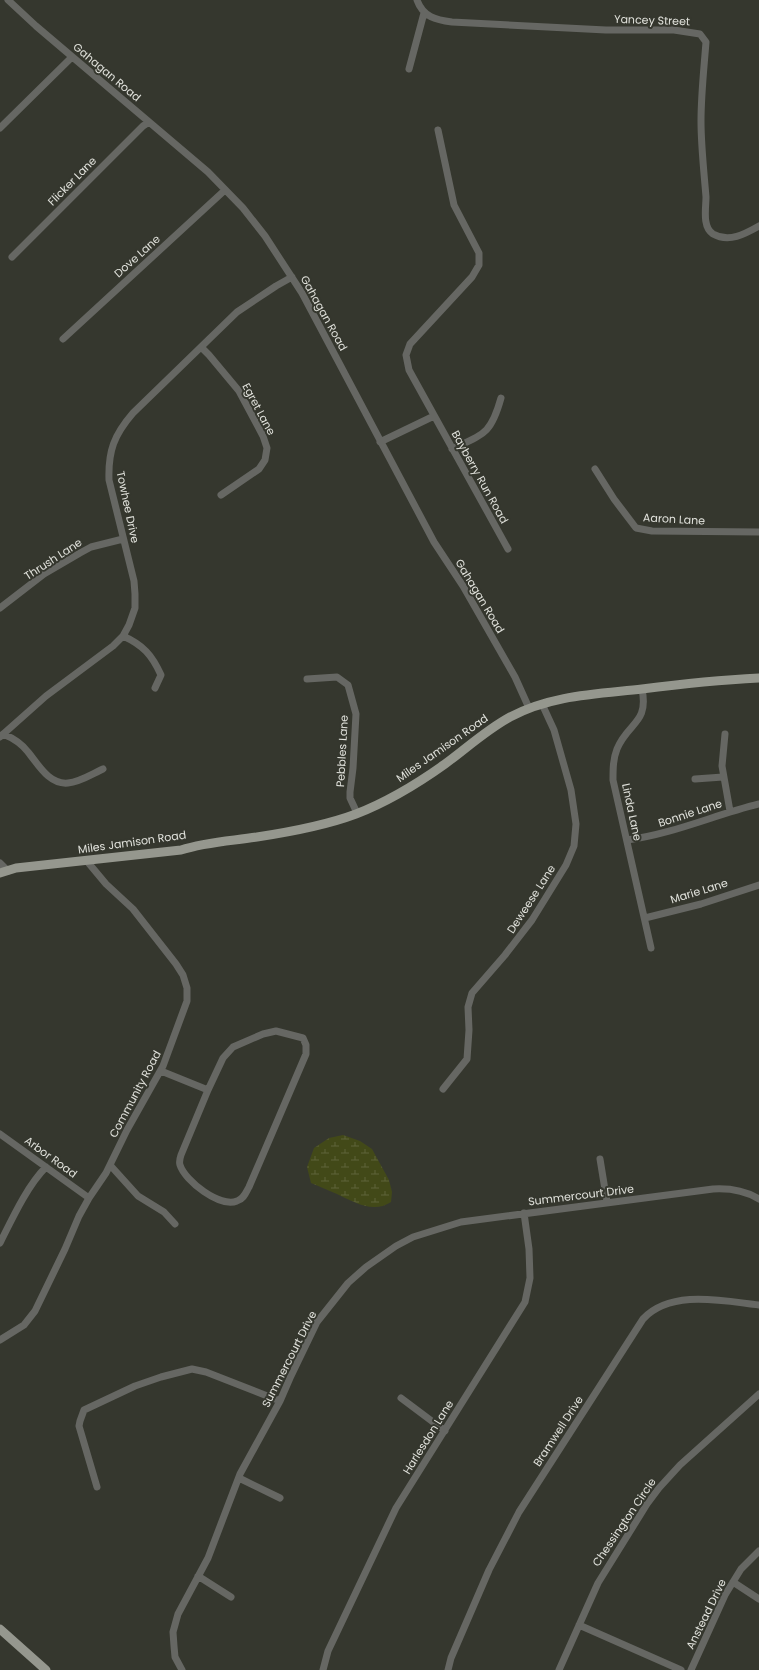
<svg xmlns="http://www.w3.org/2000/svg" width="759" height="1670" font-family="Poppins,sans-serif">
<style>
.wetland{fill:url(#wetland-marsh)}
.lines{fill:none;stroke-linecap:round;stroke-linejoin:round}
.minor{stroke:#666763;stroke-width:7}
.major{stroke:#95978e;stroke-width:9}
.labels{text-anchor:middle;stroke-width:4;stroke-linejoin:round;paint-order:stroke}
.street-label{font-size:11px;fill:#e1e2dc;stroke:#35372e}
</style>
<defs>
<pattern id="wetland-marsh" width="20" height="14" patternUnits="userSpaceOnUse"><rect width="20" height="14" fill="#424918"/><path d="M1 5h8M5 5V1M11 12h8M15 12V8" fill="none" stroke="#5d6339"/></pattern>
</defs>
<rect width="100%" height="100%" fill="#35372e"/>
<path class="wetland" d="M343 1135 360 1141 372 1149 389 1180 392 1192 391 1202C373 1214 354 1202 337 1194 328 1190 320 1187 311 1183L307 1167 314 1148 329 1138Z"/>
<g class="lines">
<path class="minor" d="M8 0 36 26 208 172 243 208 265 236 302 293 434 542 463 586 515 677 529 708
M417 0C423 17 436 20 452 22L606 30H674L700 34 706 42C704 68 701 95 701 121 701 146 704 172 706 197 706 208 702 227 713 234 729 243 745 234 759 226
M409 69 424 13
M0 128 72 57
M438 130 454 205 479 253V265L472 277 410 344 406 355 409 370 508 549
M12 257 143 126 149 122
M63 339 225 190
M201 347 209 355 239 391 263 436 267 448 265 460 259 469 221 495
M380 442 434 416
M452 449C484 434 491 434 501 398
M595 469 614 499 636 528 652 531 759 532
M0 608 44 574 80 553 91 547 123 539
M123 636C143 645 152 655 161 675L155 688
M307 679 337 677 348 685 356 714 353 768 350 792V798L357 813
M642 689C649 724 628 722 617 749 613 759 613 769 613 780L651 948
M3 734C13 738 22 744 28 752 38 764 49 785 68 783 80 782 92 774 103 769
M725 734 722 766 730 811
M0 737 46 696 113 646 123 636 129 625 135 608V594L134 581 109 480C108 451 114 435 133 413L237 312 276 286 292 277
M695 779 723 777
M627 840C673 834 714 815 759 804
M0 863 8 871
M645 918 701 904 759 885
M161 1071 208 1090 223 1058 233 1047 263 1034 276 1031 303 1038 306 1045V1054L249 1187C246 1192 244 1199 237 1201 220 1208 185 1181 180 1165 179 1162 180 1158 181 1155L208 1090
M443 1089 467 1059 469 1030 468 1007 472 993 505 955 532 920 566 865 574 846 576 824 571 790 554 730 542 704
M0 1134 89 1198
M600 1159 607 1202
M110 1165 138 1196 164 1212 175 1224
M0 1243C12 1219 27 1186 46 1167
M0 1340 24 1325 35 1311 65 1249 79 1216 89 1198 106 1173 127 1130 163 1066 187 1001V988L183 975 176 964 133 909 106 884 86 860
M401 1398 445 1431
M239 1478 280 1498
M97 1487 79 1426 80 1421 84 1410 135 1386 161 1377 192 1369 206 1372 280 1401
M198 1576 231 1597
M733 1582 759 1599
M579 1625 681 1670
M182 1670 175 1657 174 1646 173 1632 178 1614 208 1558 240 1474 280 1401 290 1378 317 1322 348 1283 366 1267 396 1246 413 1237 461 1222 713 1189C730 1188 744 1190 759 1199
M323 1670 328 1651 396 1508 525 1302 530 1278 529 1249 524 1213
M448 1670 451 1658 489 1570 519 1512 643 1319C671 1289 723 1301 759 1305
M559 1670 598 1583 647 1504 659 1488 680 1465 759 1394
M691 1670 725 1595 741 1569 759 1551"/>
<path class="major" d="M0 873 16 868 181 850C206 842 231 841 257 837 290 832 324 826 356 814 387 802 417 784 445 764 467 748 486 730 510 717 551 695 597 694 642 689 681 684 720 680 759 678
M0 1629 46 1670"/>
</g>
<g class="labels">
<g class="street-label">
<text transform="translate(652 20) rotate(2)" y="4">Yancey Street</text>
<text transform="translate(107 72) rotate(40)" y="4">Gahagan Road</text>
<text transform="translate(72 181) rotate(-45)" y="4">Flicker Lane</text>
<text transform="translate(137 256) rotate(-42)" y="4">Dove Lane</text>
<text transform="translate(324 313) rotate(61)" y="4">Gahagan Road</text>
<text transform="translate(259 409) rotate(62)" y="4">Egret Lane</text>
<text transform="translate(480 477) rotate(61)" y="4">Bayberry Run Road</text>
<text transform="translate(128 507) rotate(78)" y="4">Towhee Drive</text>
<text transform="translate(674 519) rotate(3)" y="4">Aaron Lane</text>
<text transform="translate(53 559) rotate(-33)" y="4">Thrush Lane</text>
<text transform="translate(480 596) rotate(59)" y="4">Gahagan Road</text>
<text transform="translate(442 748) rotate(-35)" y="4">Miles Jamison Road</text>
<text transform="translate(342 751) rotate(-87)" y="4">Pebbles Lane</text>
<text transform="translate(632 812) rotate(78)" y="4">Linda Lane</text>
<text transform="translate(690 813) rotate(-18)" y="4">Bonnie Lane</text>
<text transform="translate(132 842) rotate(-8)" y="4">Miles Jamison Road</text>
<text transform="translate(699 891) rotate(-17)" y="4">Marie Lane</text>
<text transform="translate(531 899) rotate(-57)" y="4">Deweese Lane</text>
<text transform="translate(135 1094) rotate(-62)" y="4">Community Road</text>
<text transform="translate(51 1157) rotate(36)" y="4">Arbor Road</text>
<text transform="translate(581 1195) rotate(-7)" y="4">Summercourt Drive</text>
<text transform="translate(289 1359) rotate(-63)" y="4">Summercourt Drive</text>
<text transform="translate(558 1431) rotate(-57)" y="4">Bramwell Drive</text>
<text transform="translate(428 1437) rotate(-58)" y="4">Harlesdon Lane</text>
<text transform="translate(624 1522) rotate(-56)" y="4">Chessington Circle</text>
<text transform="translate(706 1614) rotate(-64)" y="4">Anstead Drive</text>
</g>
</g>
</svg>
